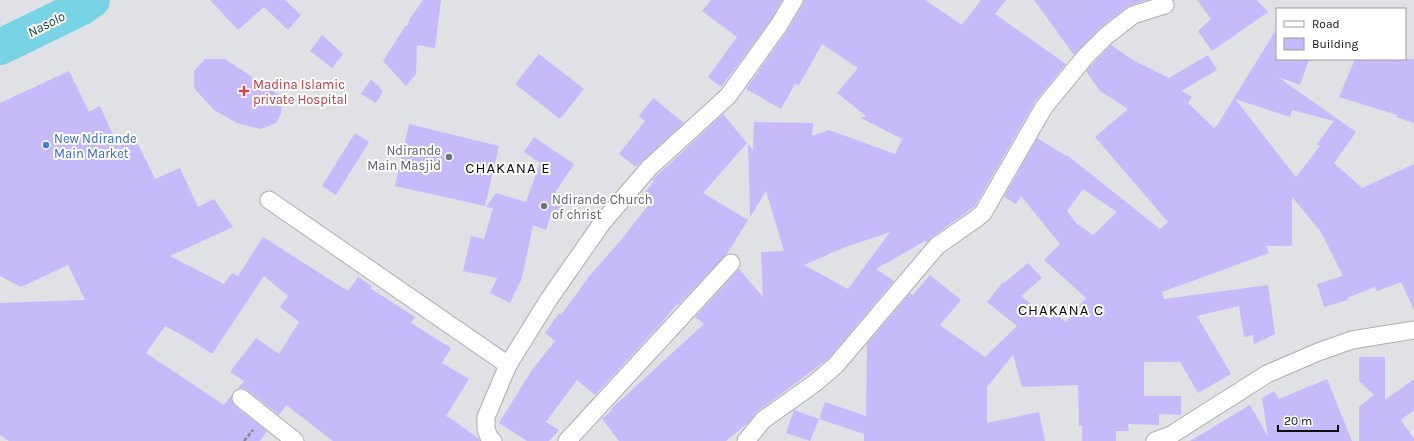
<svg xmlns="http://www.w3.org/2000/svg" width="1414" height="441" font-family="Karla,sans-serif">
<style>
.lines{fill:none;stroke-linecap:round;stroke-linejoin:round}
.river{stroke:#78d3e5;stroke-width:36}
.building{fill:#c7bafb;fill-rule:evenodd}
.street-casing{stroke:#acaeb1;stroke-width:19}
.path{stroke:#87888a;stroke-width:2.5;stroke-dasharray:4 2;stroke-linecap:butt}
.street{stroke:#fff;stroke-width:17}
.health-dot{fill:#e0444e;stroke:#fff;stroke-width:1.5}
.shop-dot{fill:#3f7fe0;stroke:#fff;stroke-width:1.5}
.worship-dot{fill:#6b7280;stroke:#fff;stroke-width:1.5}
.labels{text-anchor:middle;stroke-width:4;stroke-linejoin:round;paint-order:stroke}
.health-label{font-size:13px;fill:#be3a42;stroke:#fff;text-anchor:start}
.shop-label{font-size:13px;fill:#366cbe;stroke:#fff;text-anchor:start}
.worship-label{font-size:13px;fill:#5b616d;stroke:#fff;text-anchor:end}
.water-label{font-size:14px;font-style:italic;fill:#0e3a41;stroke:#fff}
.quarter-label{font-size:15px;letter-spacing:1px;fill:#0c0d0d;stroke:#fff}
</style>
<rect width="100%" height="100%" fill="#dfe1e4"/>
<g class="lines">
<path class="river" d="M0 47 82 7 92 0"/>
</g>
<path class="building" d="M210 0H285L301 15 288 30 264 7 238 30Z
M423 0H441L435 48 417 45 416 74 406 86 383 61 406 25H408L409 20Z
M711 0H782L771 20 721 87 708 77 737 37 702 11Z
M804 0H925L962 25 981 0H1006L995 14 1066 64 1035 102 975 206 931 238 927 243 925 241 876 269 894 281 828 359 757 412 748 423 726 441H619L602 419 612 410 611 409 704 324 695 317 739 269 763 297 761 252 784 251 766 191 750 217 748 144 753 150 754 122 813 123 812 136 829 130 895 154 902 139 861 118 866 116 837 93 858 68 822 44 799 85 795 84 781 109 746 89 787 31 803 5ZM890 232 848 289 804 265 843 248Z
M1034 0H1147L1127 7 1099 29 1074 55Z
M1197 0H1257L1268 12 1212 51 1198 31 1211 19Z
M1277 28V59H1309L1300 85 1278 77 1356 132 1334 163 1362 188 1414 164V310L1401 282 1377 291 1375 287 1347 298 1348 300 1324 307 1317 284 1343 276 1321 232 1292 197V246H1266L1269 253 1162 292 1164 299 1268 285 1275 334 1254 344 1253 335 1244 337 1239 306 1197 316 1231 374 1198 393 1180 362H1144V396H1181V415L1159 414V425L1128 424 1129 431H1116V441H1082V426H1079L1078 385 1022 387 1013 355 987 387V423L1039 412 1045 441H864V434L819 419 825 402 866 416 867 344 910 293 913 295 930 275 961 300 940 325 985 357 1017 326 987 302 1003 282 1004 283 1028 263 1042 278 1021 296 1050 319 1055 313 1066 322 1086 298 1044 260 1060 244 1021 196 1016 204 1004 197 1037 138 1066 156 1067 155 1160 229 1168 222 1095 137 1128 109 1100 91 1086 71 1111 45 1133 60 1169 78 1208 55 1217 70 1181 91 1192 97 1188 103 1214 128 1218 124ZM1235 99 1290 117 1292 110 1334 121 1317 144 1320 146 1296 177ZM1083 189 1117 212 1093 235 1076 223 1067 211Z
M322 35 343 54 332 68 310 51Z
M539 54 584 89 560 119 515 84Z
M205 59H225L281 96V113L276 123 261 129 237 123 214 110 194 88V71Z
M1355 59H1414V123L1396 117 1397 115 1339 97Z
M69 71 89 112 100 106 118 146 135 138 155 179 180 168 198 207 214 199 233 227 170 256 224 284 232 273 238 276 263 237 348 291 358 277 372 286 370 288 415 317 411 323 451 348 442 363 469 379 446 416 457 422H456L479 439 480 441H333L286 405 279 415 247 390 242 388 237 389 244 381 230 372 256 338 279 354 299 322 280 307 288 296 264 276 212 354 189 339 165 326 146 353 224 405 232 395V401L235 406 267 431 260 441H9L0 435V303L85 300 68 265 21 287 0 276V103Z
M371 79 383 91 376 103 361 94Z
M653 98 684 123 636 167 619 154 645 121 639 116Z
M723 114 747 143 703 193 748 220 732 246 726 255 678 305 677 304 658 327 595 395 577 380 546 422 559 430 549 441H527L499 423 532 370 555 341 545 333 559 313 561 315 591 274 621 240 650 203 642 196 654 181 652 180Z
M409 124 499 146 485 206 395 186Z
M355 133 369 142 336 195 322 186Z
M534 137 574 164 555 193 565 196 557 220 550 217 546 230 533 225 522 278 510 303 490 293 497 278 463 271 471 236 484 239 493 208 486 207 496 193 526 202 540 163 524 152Z
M1359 357H1385V400L1414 379V410L1401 420 1414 439V441H1359V407L1374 395 1359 381Z
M1327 379 1352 441H1190L1250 405 1268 437 1262 398 1274 391 1279 399Z
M794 410 819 419 810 441 786 433Z"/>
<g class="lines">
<g class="street-casing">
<path id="street" d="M269 200 508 365
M241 398 295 441
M493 441 489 437 486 429V417L508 365 549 299 602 223 649 168 728 96 779 25 794 0
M567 441 731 263
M746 441 763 420 815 383 835 366 937 246 977 218 983 213 1044 107 1085 57 1106 36 1133 15 1165 5
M1155 441 1171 435 1267 374 1318 352 1352 340 1414 330"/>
</g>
<path class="path" d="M244 441 253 430"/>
<use href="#street" class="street"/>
</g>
<path class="health-dot" d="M242 85h4v4h4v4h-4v4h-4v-4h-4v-4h4z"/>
<circle class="shop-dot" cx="46" cy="145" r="4"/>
<g class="worship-dot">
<circle cx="449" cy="157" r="4"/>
<circle cx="544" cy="206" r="4"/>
</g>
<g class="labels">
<g class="health-label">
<text x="253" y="89">Madina Islamic<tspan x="253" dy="15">private Hospital</tspan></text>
</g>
<g class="shop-label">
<text x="54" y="143">New Ndirande<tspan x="54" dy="15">Main Market</tspan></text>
</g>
<g class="worship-label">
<text x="441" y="155">Ndirande<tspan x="441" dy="15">Main Masjid</tspan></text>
<text x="552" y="204" text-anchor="start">Ndirande Church<tspan x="552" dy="15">of christ</tspan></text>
</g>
<g class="water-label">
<text transform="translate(46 24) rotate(-27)" y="5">Nasolo</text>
</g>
<g class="quarter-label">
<text x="508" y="173">CHAKANA E</text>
<text x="1061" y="315">CHAKANA C</text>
</g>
</g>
<rect x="1276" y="8" width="130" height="52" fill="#ffffff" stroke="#9e9e9e"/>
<rect x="1284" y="21" width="20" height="6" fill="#ffffff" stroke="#9e9e9e"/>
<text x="1312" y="28" font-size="12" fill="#0c0d0d">Road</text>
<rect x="1284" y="38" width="20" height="12" fill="#c7bafb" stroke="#9e9e9e"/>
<text x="1312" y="48" font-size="12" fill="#0c0d0d">Building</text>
<path d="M1278 425v6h60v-6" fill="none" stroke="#0c0d0d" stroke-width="2"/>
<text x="1284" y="425" font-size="12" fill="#0c0d0d" stroke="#ffffff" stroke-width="3" paint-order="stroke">20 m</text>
</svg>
